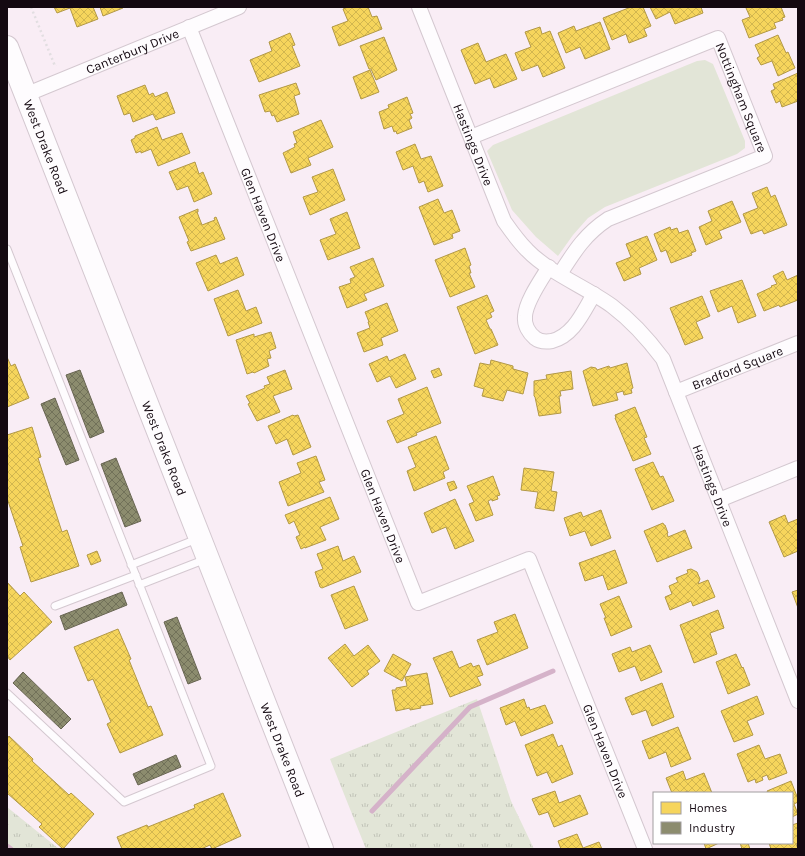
<svg xmlns="http://www.w3.org/2000/svg" width="805" height="856" font-family="Karla,sans-serif">
<style>
.grass{fill:url(#grass-tufts)}
.park{fill:#e2e5d7}
.homes{fill:url(#homes-cross-hatch);stroke:#b29846}
.industry{fill:url(#industry-cross-hatch);stroke:#686552}
.lines{fill:none;stroke-linecap:round;stroke-linejoin:round}
.stream{stroke:#d5b2c9;stroke-width:5}
.lane-casing{stroke:#d4c8d0;stroke-width:9}
.street-casing{stroke:#d4c8d0;stroke-width:16}
.primary-casing{stroke:#d4c8d0;stroke-width:24}
.path{stroke:#e2dee1;stroke-width:2.5;stroke-dasharray:2 3;stroke-linecap:butt}
.lane{stroke:#fefcfe;stroke-width:7}
.street{stroke:#fefcfe;stroke-width:14}
.primary{stroke:#fefcfe;stroke-width:22}
.labels{text-anchor:middle;stroke-width:4;stroke-linejoin:round;paint-order:stroke}
.street-label{font-size:13px;fill:#140911;stroke:#fff}
</style>
<defs>
<pattern id="grass-tufts" width="24" height="20" patternUnits="userSpaceOnUse"><rect width="24" height="20" fill="#e2e5d7"/><path d="M3 7l-1-3M5 7V3M7 7l1-3M15 17l-1-3M17 17v-4M19 17l1-3" fill="none" stroke="#c1c3b8"/></pattern>
<pattern id="homes-cross-hatch" width="8" height="8" patternUnits="userSpaceOnUse"><rect width="8" height="8" fill="#f6d55c"/><path d="M0 0l8 8M0 8l8-8" fill="none" stroke="#d2b64f"/></pattern>
<pattern id="industry-cross-hatch" width="8" height="8" patternUnits="userSpaceOnUse"><rect width="8" height="8" fill="#8c8c6e"/><path d="M0 0l8 8M0 8l8-8" fill="none" stroke="#717159"/></pattern>
</defs>
<rect width="100%" height="100%" fill="#f9edf5"/>
<path class="grass" d="M477 699 511 801 534 849H366L330 759Z
M7 807 59 849H11L7 846Z"/>
<path class="park" d="M705 60 713 64 745 141V148L737 154 605 207 588 218 573 235 558 256 536 237 512 210 487 151 493 145 697 61Z"/>
<path class="homes" d="M54 7H93L98 19 77 27 70 8 57 13Z
M100 7H122L123 8 103 16Z
M348 7H368L372 17 377 16 382 29 339 46 332 27 348 21 343 9Z
M631 7H643L651 26 644 29 647 36 629 43 626 34 612 40 603 18Z
M650 7H701L703 13 675 24 670 12 656 19Z
M748 7H781L785 17 782 18 783 20 774 23 776 28 749 38 742 20 750 17 746 8Z
M600 22 610 49 585 59 580 47 566 53 558 33 574 26 576 31Z
M540 27 542 34 550 31 565 68 543 77 538 65 522 71 515 53 531 47 525 32Z
M290 33 295 45 292 46 300 66 259 82 250 60 272 51 269 42Z
M778 35 786 53 788 52 795 68 778 76 772 61 761 65 757 58 760 56 755 45Z
M384 37 397 70 376 80 371 69H369L360 46Z
M478 43 486 62 506 54 517 79 494 88 490 78 475 84 461 50Z
M370 70 379 92 361 99 353 77Z
M798 73V101L782 107 780 101 776 103 771 91 775 89 773 84Z
M296 83 300 94 294 96 299 114 277 122 274 115 272 116 270 111 265 112 259 95Z
M145 85 149 95 153 93 155 97 167 92 175 113 156 120 153 114 133 122 130 113 124 115 117 96Z
M407 97 413 113 410 114 412 118 409 120 412 128 397 134 396 131 394 132 392 126 384 129 379 112 389 108 388 105Z
M321 120 333 147 308 158 311 165 291 173 283 153 295 147 294 144 297 143 293 132Z
M157 127 162 140 182 133 190 153 158 166 151 149 141 153V151L136 153 131 140 135 138V136Z
M415 144 421 159 431 156 443 186 428 192 424 181 419 183 413 166 403 170 396 152Z
M195 162 199 174 203 172 212 194 194 202 188 186 177 190 169 172Z
M333 169 345 200 310 215 303 197 318 192 312 177Z
M767 187 771 197 775 195 787 225 764 234 762 230 751 234 743 214 758 208 752 193Z
M438 199 444 213 452 210 460 231 452 234 453 238 434 245 419 207Z
M732 201 741 222 719 231 722 238 706 245 699 227 712 221 708 211Z
M198 209V212H197L202 225 215 220 214 218 216 217 225 239 191 251 187 242 189 241 179 217Z
M347 212 360 248 328 260 320 240 336 234 330 219Z
M670 227 671 230 677 228 679 233 688 230 696 251 691 253 692 255 671 263 666 250 661 252 654 234Z
M647 236 657 260 639 268 641 274 624 281 616 263 631 257 626 244Z
M465 248 471 265 469 266 471 273H469L475 287 450 297 435 260Z
M216 255 220 264 237 257 244 275 208 291 196 263Z
M373 258 384 286 364 294 367 300 347 308 339 287 351 283 350 279 355 277 350 267Z
M783 271 787 280 798 275V300L780 307 779 305 764 311 757 294 772 287 771 286 777 284 773 276Z
M742 280 756 316 738 323 732 306 718 312 710 291Z
M238 290 246 311 256 307 262 323 228 336 214 299Z
M487 295 494 311 490 313 492 317 486 320 490 329H491L498 345 475 354 457 307Z
M702 296 710 316 696 322 703 338 685 345 670 308Z
M387 303 398 331 381 338 383 345 364 352 357 333 370 328 368 322H369L365 312Z
M271 332 276 348 269 351 271 358 267 359 269 366 254 373 253 372 247 374 236 340 254 334V337Z
M405 354 416 379 396 388 390 376 377 382 369 364 387 356 389 361Z
M7 357 11 366 15 364 29 398 7 407Z
M491 360 513 366V369L528 373 523 394 507 390 503 401 482 396 484 389 474 386 480 363 490 365Z
M627 363 633 388 631 389 632 393 624 395 623 391 616 393 618 400 593 406 583 371 591 367 596 368 597 370 609 366 610 368Z
M439 368 442 375 434 378 431 371Z
M285 370 292 389 273 396 280 412 257 421 248 404 250 403 246 396 265 388 264 386 270 384 267 377Z
M571 371 573 389 560 391 561 396H559L561 413 539 416 535 397 534 396V381L547 379 546 375Z
M427 387 441 423 416 433 417 435 397 443 387 421 404 414 398 399Z
M635 407 647 437 644 438 651 454 633 461 615 418H616L615 415Z
M293 415 294 416 298 415 311 447 293 455 287 439 276 444 268 426Z
M32 427 41 457 38 458 62 532 67 530 79 566 31 582 20 547 23 546 7 498V435Z
M436 436 449 469 443 472 445 478 414 491 407 471 416 467 408 447Z
M316 456 325 480 319 482 324 492 288 506 279 482 301 473 297 463Z
M653 462 660 477 663 476 674 501 652 510 635 469Z
M524 468 554 472 551 491 557 492 554 511 535 508 538 492 521 490Z
M493 476 500 495 497 496 498 499 492 501V499L488 501 493 515 476 521 469 504 474 502 467 486Z
M454 481 457 488 450 491 447 483Z
M330 497 339 519 320 527 326 540 305 548V547L301 549 296 537 300 535 294 521 289 524 285 515Z
M455 499 474 541 455 549 446 527 432 533 424 513Z
M601 510 611 538 591 546 585 531 570 536 564 518 581 512 583 517Z
M785 515 788 523 798 519V551L784 557 769 522Z
M663 523 664 525H665L668 533H667L668 537 685 530 692 548 657 562 644 531Z
M338 546 343 561 354 556 361 572 322 588 320 587 315 572 323 569 317 554Z
M615 550 627 583 608 590 603 575 585 581 579 563Z
M97 551 101 561 91 565 87 555Z
M691 569 697 572 700 579 698 584 708 580 715 597 693 606 691 601 670 610 665 597 672 594 669 586 678 582 676 578 688 573 687 570Z
M7 582 20 596 24 592 52 622 10 660 7 656Z
M354 586 368 620 345 629 331 595Z
M798 590V608L792 592Z
M619 596 632 627 611 636 604 618H606L600 604Z
M718 610 724 628 710 633 717 654 694 663 680 625Z
M515 614 528 648 487 665 477 640 498 632 494 622Z
M118 629 131 659 129 660 148 707 151 706 163 735 120 753 107 724 111 722 93 679 88 681 74 647Z
M345 644 354 656 368 645 380 661 367 671 369 674 352 687 328 658Z
M650 645 662 672 641 681 635 666 619 672 612 654 630 647 632 652Z
M452 651 459 668 471 663 473 667 479 665 483 675 477 677 481 685 450 697 433 658Z
M393 654 411 664 402 681 384 671Z
M736 654 742 668 743 667 750 685 728 694 716 662Z
M427 673 433 704 420 706 421 708 410 710V708L396 711 392 690H396V688L407 686 405 677Z
M662 683 674 717 652 726 646 710 632 715 625 698Z
M757 696 764 714 747 721 753 735 734 742 721 711Z
M524 699 527 708 529 707 530 710 545 705 553 723 521 736 515 721 506 725 500 708Z
M678 727 691 759 671 767 666 752 649 759 642 741Z
M553 734 558 747 562 745 573 774 552 783 547 772 537 776 525 745Z
M9 736 33 759 32 761 69 795 71 793 94 814 63 849 39 827 42 824 7 793V739Z
M759 745 765 759 780 754 787 773 769 780 767 775 762 777 763 780 756 783 755 779 748 782 737 754Z
M683 771 686 780 704 773 712 793H688V791L683 793H672L666 778Z
M791 781 798 799V802L794 804 798 814 792 817V793H768L767 791Z
M555 791 559 803 580 795 588 814 554 827 548 812 539 815 532 799Z
M223 793 241 836 212 849 210 845 201 849H122L117 837 147 825 148 827 195 808 194 805Z
M798 823V843L796 844 798 849H771L769 843H792V825Z
M577 834 583 848 599 842 602 849H561L558 841Z
M704 843H719L706 849Z
M740 843H748L750 849H742Z"/>
<path class="industry" d="M80 370 104 432 90 438 66 375Z
M55 398 79 460 66 465 41 404Z
M116 458 141 521 125 527 101 464Z
M122 592 127 605 65 630 60 616Z
M177 617 201 679 188 684 164 622Z
M23 672 71 719 61 729 13 683Z
M176 755 181 767 138 785 133 774Z"/>
<g class="lines">
<path class="stream" d="M372 811 470 707 553 671
M7 846 11 849"/>
<g class="lane-casing">
<path id="lane" d="M7 249 211 766 124 802 7 693
M131 565 197 539
M139 585 206 559
M55 606 136 575"/>
</g>
<g class="street-casing">
<g id="street">
<path id="s1" d="M419 7 504 221C511 231 518 241 527 250 549 273 586 287 612 306 632 321 648 339 663 359L798 701"/>
<path id="s2" d="M189 27 418 603 529 559 645 849"/>
<path id="s3" d="M25 95 239 7"/>
<path id="s4" d="M471 137 718 38 765 156 608 219C585 234 574 252 560 274"/>
<path d="M549 267C541 280 526 301 525 316 524 325 529 333 535 338 540 342 546 342 552 341 574 335 583 312 594 294"/>
<path id="s5" d="M676 392 798 343"/>
<path d="M719 500 798 468"/>
</g>
</g>
<g class="primary-casing">
<g id="primary">
<path id="s6" d="M7 47 322 849"/>
</g>
</g>
<path class="path" d="M31 7 55 66 56 65"/>
<use href="#lane" class="lane"/>
<use href="#street" class="street"/>
<use href="#primary" class="primary"/>
</g>
<g class="labels">
<g class="street-label">
<text dy="5" stroke="none"><textPath href="#s3" startOffset="116">Canterbury Drive</textPath></text>
<text dy="5" stroke="none"><textPath href="#s4" startOffset="330">Nottingham Square</textPath></text>
<text dy="5" stroke="none"><textPath href="#s1" startOffset="148">Hastings Drive</textPath></text>
<text dy="5" stroke="none"><textPath href="#s6" startOffset="107">West Drake Road</textPath></text>
<text dy="5" stroke="none"><textPath href="#s2" startOffset="202">Glen Haven Drive</textPath></text>
<text dy="5" stroke="none"><textPath href="#s5" startOffset="66">Bradford Square</textPath></text>
<text dy="5" stroke="none"><textPath href="#s6" startOffset="431">West Drake Road</textPath></text>
<text dy="5" stroke="none"><textPath href="#s1" startOffset="579">Hastings Drive</textPath></text>
<text dy="5" stroke="none"><textPath href="#s2" startOffset="526">Glen Haven Drive</textPath></text>
<text dy="5" stroke="none"><textPath href="#s6" startOffset="755">West Drake Road</textPath></text>
<text dy="5" stroke="none"><textPath href="#s2" startOffset="946">Glen Haven Drive</textPath></text>
</g>
</g>
<rect width="805" height="856" fill="none" stroke="#140911" stroke-width="16"/>
<rect x="653" y="792" width="140" height="52" fill="#ffffff" stroke="#a19da0"/>
<rect x="661" y="802" width="20" height="12" fill="#f6d55c" stroke="#a19da0"/>
<text x="689" y="812" font-size="12" fill="#140911">Homes</text>
<rect x="661" y="822" width="20" height="12" fill="#8c8c6e" stroke="#a19da0"/>
<text x="689" y="832" font-size="12" fill="#140911">Industry</text>
</svg>
